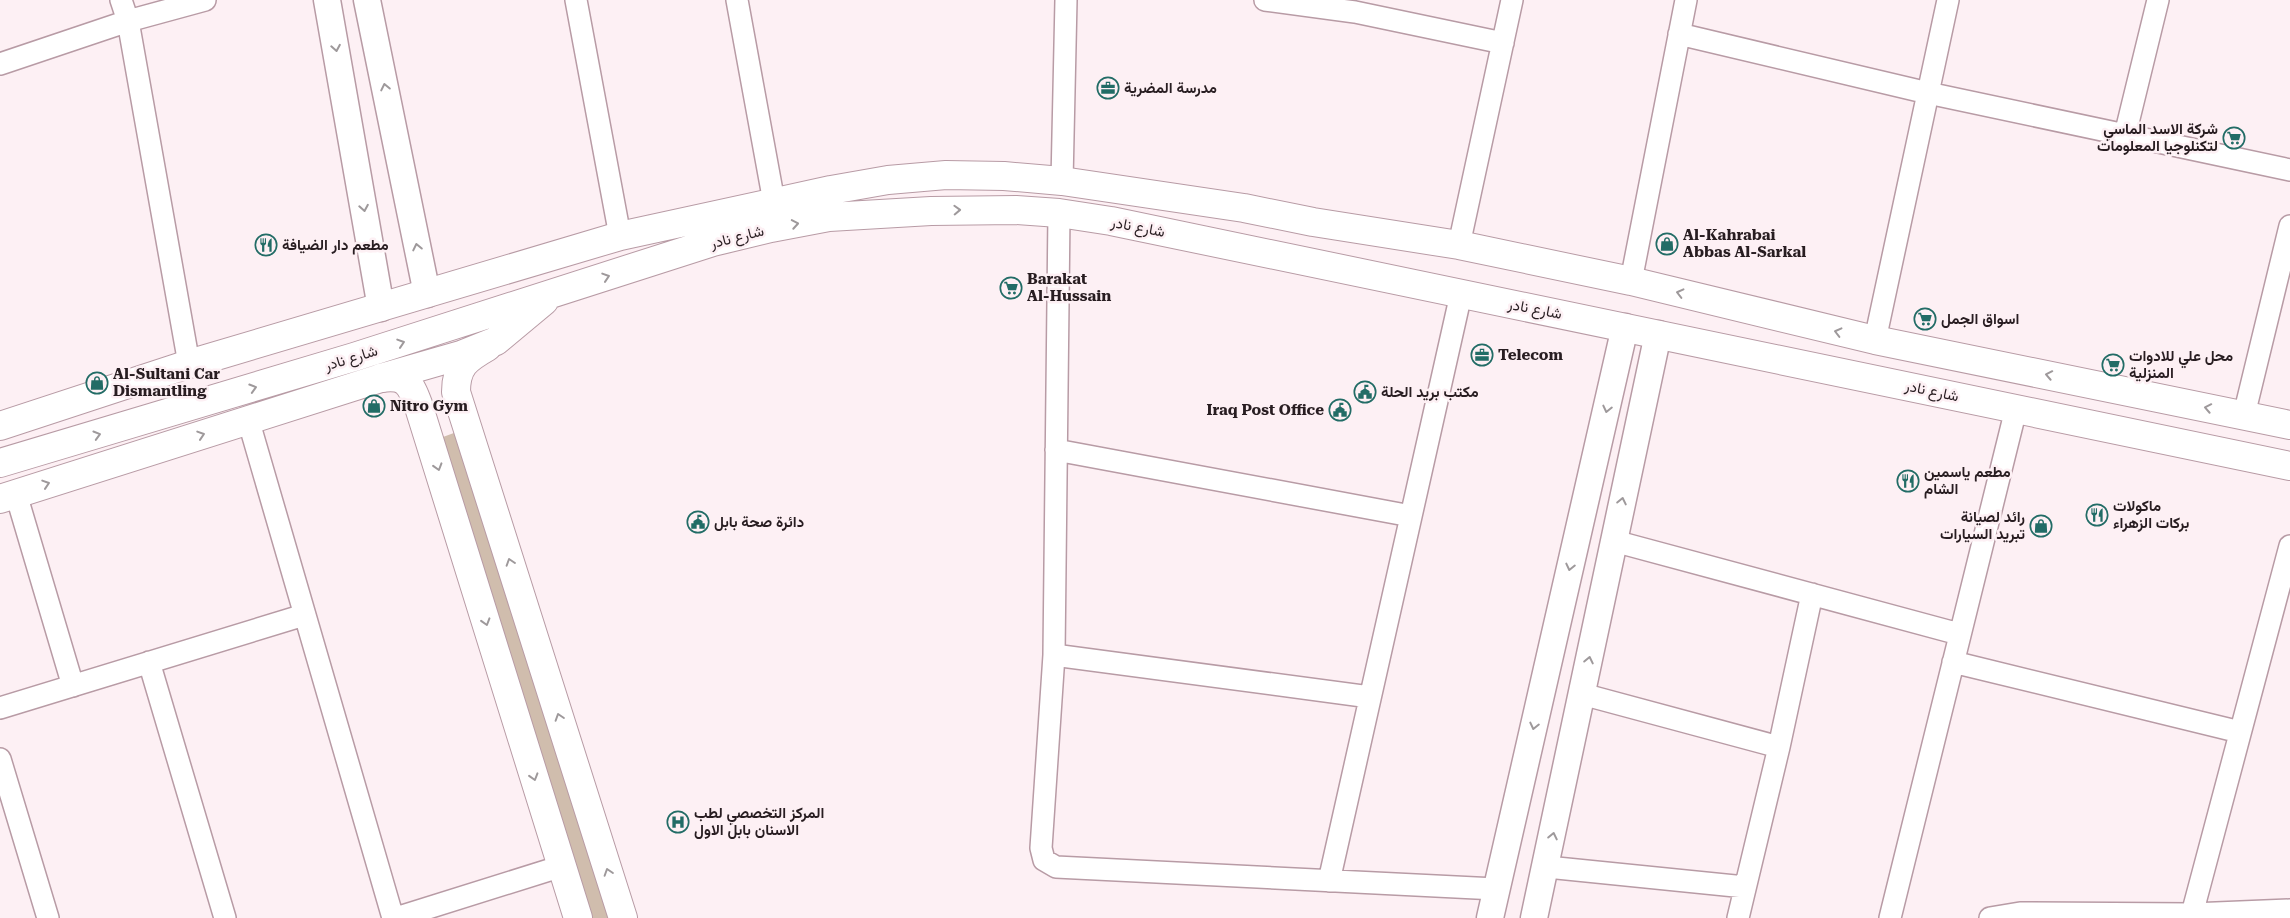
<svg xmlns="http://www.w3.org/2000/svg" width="2290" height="918" font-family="'Roboto Serif',Vazirmatn,serif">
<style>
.green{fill:#d0bdad}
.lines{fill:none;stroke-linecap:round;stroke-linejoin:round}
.minor-casing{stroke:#b89ba5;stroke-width:24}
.tertiary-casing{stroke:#b89ba5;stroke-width:29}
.secondary-casing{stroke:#b89ba5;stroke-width:30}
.primary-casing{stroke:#b89ba5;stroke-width:30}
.minor{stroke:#fff;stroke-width:21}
.tertiary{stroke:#fff;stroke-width:26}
.secondary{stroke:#fff;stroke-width:28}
.primary{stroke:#fff;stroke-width:28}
.oneway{stroke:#9e999b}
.labels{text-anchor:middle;stroke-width:5;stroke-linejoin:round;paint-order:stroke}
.poi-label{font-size:15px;font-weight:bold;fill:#281d21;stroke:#fdf0f4;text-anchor:start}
.street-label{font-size:15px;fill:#281d21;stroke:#fdf0f4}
</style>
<rect width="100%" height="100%" fill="#fdf0f4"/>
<path class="green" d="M462 430 612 918H591L443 437Z"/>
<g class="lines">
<g class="minor-casing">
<path id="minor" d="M121 0 128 21 189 364
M576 0 620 236
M737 0 774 202
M1265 0 1355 12 1503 43
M1679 34 1928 93 2290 170
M0 64 128 21 205 0
M2125 135 2158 0
M1062 181 1066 0
M1059 213 1054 655 1041 848 1044 860 1056 867 1496 889
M1459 245 1512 0
M1631 281 1686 0
M1875 340 1948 0
M2244 415 2290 226
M248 419 393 918
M1056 450 1411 516
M16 494 73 686
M1614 541 1959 634
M1054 655 1370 697
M149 662 225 918
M1953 662 2240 732
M1582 694 1779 747
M0 708 304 615
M0 759 48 918
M1547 867 1745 887
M1329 881 1461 294
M2192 914 2290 546
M396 918 562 866
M1738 918 1779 747 1812 594
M1890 918 2016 409
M1990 918 2020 913 2192 914 2290 910"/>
</g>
<g class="tertiary-casing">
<path id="tertiary" d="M327 0 381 308
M367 0 427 294
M1490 918 1625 327
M1534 918 1658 334"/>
</g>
<g class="secondary-casing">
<path id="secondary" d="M487 347C466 359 456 366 456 392L623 918
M381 378C405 375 410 382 418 404L578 918"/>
</g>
<g class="primary-casing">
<path id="primary" d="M0 426 189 364 620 236 831 190 888 180 946 175 1004 176 1062 181 1244 208 1313 222 1459 245 1631 281 1875 340 2290 425
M0 463 354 357 713 242 771 228 829 217 931 211 1016 210 1059 213 1111 221 2290 466
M0 499 381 378 461 355 496 341 544 301"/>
</g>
<use href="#minor" class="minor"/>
<use href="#tertiary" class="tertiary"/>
<use href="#secondary" class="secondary"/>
<use href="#primary" class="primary"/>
</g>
<defs><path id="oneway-chevron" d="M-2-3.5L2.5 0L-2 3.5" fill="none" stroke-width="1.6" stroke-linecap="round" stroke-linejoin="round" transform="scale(1.25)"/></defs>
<g class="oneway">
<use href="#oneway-chevron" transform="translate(336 48) rotate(80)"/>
<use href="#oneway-chevron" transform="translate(385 87) rotate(-102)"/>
<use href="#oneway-chevron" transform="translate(364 208) rotate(80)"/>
<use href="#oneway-chevron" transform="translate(957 210) rotate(-2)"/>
<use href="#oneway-chevron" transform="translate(795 224) rotate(-10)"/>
<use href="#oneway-chevron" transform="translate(417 247) rotate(-102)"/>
<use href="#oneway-chevron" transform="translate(606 277) rotate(-18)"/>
<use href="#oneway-chevron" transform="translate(1680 293) rotate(-166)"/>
<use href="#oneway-chevron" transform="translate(1838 332) rotate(-166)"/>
<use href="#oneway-chevron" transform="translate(401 343) rotate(-18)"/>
<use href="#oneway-chevron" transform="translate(2049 375) rotate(-169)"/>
<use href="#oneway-chevron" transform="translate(253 388) rotate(-17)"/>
<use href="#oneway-chevron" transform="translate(2208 408) rotate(-169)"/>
<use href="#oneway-chevron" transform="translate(1607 409) rotate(103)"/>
<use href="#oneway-chevron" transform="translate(97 435) rotate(-16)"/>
<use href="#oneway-chevron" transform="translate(201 435) rotate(-18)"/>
<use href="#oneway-chevron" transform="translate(438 467) rotate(73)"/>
<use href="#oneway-chevron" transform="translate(46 484) rotate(-18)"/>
<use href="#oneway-chevron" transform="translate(1622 501) rotate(-78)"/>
<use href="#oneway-chevron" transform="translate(510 562) rotate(-108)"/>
<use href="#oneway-chevron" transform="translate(1570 567) rotate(103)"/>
<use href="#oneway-chevron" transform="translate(486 622) rotate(73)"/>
<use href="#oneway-chevron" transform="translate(1589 660) rotate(-78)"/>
<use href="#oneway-chevron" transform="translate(559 717) rotate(-108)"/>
<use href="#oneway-chevron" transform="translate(1534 726) rotate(103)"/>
<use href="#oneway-chevron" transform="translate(534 777) rotate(73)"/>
<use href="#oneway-chevron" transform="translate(1553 836) rotate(-78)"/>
<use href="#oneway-chevron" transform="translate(608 872) rotate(-108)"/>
</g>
<defs>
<g id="office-ring" transform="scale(1.125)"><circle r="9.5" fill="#fdf0f4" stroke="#226c66" stroke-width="1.5"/><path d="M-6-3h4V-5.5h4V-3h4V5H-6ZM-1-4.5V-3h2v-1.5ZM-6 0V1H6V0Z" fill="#226c66"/></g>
<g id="supermarket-ring" transform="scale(1.125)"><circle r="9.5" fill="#fdf0f4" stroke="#226c66" stroke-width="1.5"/><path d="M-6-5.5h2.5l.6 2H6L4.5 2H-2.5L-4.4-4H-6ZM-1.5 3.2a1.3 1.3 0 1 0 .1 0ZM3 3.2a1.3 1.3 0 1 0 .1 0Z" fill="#226c66"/></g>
<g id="shop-ring" transform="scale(1.125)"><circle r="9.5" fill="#fdf0f4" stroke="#226c66" stroke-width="1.5"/><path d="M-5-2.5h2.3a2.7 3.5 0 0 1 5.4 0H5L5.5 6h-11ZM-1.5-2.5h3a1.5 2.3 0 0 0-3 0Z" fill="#226c66"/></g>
<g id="restaurant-ring" transform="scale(1.125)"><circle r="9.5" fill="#fdf0f4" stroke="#226c66" stroke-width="1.5"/><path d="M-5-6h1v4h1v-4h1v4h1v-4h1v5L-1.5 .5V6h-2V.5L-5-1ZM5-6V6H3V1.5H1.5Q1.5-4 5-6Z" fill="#226c66"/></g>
<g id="civic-ring" transform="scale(1.125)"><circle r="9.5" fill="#fdf0f4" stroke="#226c66" stroke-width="1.5"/><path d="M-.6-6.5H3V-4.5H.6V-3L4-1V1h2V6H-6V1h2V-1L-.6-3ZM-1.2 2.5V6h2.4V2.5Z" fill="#226c66"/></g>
<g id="hospital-ring" transform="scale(1.125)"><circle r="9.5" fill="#fdf0f4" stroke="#226c66" stroke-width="1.5"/><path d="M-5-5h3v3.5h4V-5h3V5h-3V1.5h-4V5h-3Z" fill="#226c66"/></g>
</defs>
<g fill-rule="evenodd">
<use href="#office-ring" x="1108" y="88"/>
<use href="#supermarket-ring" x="2234" y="138"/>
<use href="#shop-ring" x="1667" y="244"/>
<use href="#restaurant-ring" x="266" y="245"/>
<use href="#supermarket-ring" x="1011" y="288"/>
<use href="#supermarket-ring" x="1925" y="319"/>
<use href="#office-ring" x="1482" y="355"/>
<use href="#supermarket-ring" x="2113" y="365"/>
<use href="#shop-ring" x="97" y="383"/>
<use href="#civic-ring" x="1365" y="392"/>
<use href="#shop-ring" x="374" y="406"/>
<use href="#civic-ring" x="1340" y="410"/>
<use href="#restaurant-ring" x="1908" y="481"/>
<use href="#restaurant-ring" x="2097" y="515"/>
<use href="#civic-ring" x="698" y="522"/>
<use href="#shop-ring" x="2041" y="526"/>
<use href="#hospital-ring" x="678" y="822"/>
</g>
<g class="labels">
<g class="poi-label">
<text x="1124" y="93">مدرسة المضرية</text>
<text x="2218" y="134" text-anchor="end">شركة الاسد الماسي<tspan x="2218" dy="17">لتكنلوجيا المعلومات</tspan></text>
<text x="1683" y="240">Al-Kahrabai<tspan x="1683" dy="17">Abbas Al-Sarkal</tspan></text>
<text x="282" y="250">مطعم دار الضيافة</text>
<text x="1027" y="284">Barakat<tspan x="1027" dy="17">Al-Hussain</tspan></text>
<text x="1941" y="324">اسواق الجمل</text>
<text x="1498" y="360">Telecom</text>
<text x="2129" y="361">محل علي للادوات<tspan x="2129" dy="17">المنزلية</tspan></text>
<text x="113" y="379">Al-Sultani Car<tspan x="113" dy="17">Dismantling</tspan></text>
<text x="1381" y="397">مكتب بريد الحلة</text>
<text x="390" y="411">Nitro Gym</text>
<text x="1324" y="415" text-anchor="end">Iraq Post Office</text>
<text x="1924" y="477">مطعم ياسمين<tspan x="1924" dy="17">الشام</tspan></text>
<text x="2113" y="511">ماكولات<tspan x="2113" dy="17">بركات الزهراء</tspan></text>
<text x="2025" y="522" text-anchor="end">رائد لصيانة<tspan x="2025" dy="17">تبريد السيارات</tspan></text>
<text x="714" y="527">دائرة صحة بابل</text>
<text x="694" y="818">المركز التخصصي لطب<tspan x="694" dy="17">الاسنان بابل الاول</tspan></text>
</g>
<g class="street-label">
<text transform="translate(1138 227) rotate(11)" y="5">شارع نادر</text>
<text transform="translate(737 237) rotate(-14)" y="5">شارع نادر</text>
<text transform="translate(1535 309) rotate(11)" y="5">شارع نادر</text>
<text transform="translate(351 358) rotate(-17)" y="5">شارع نادر</text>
<text transform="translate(1932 391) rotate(12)" y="5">شارع نادر</text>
</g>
</g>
</svg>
